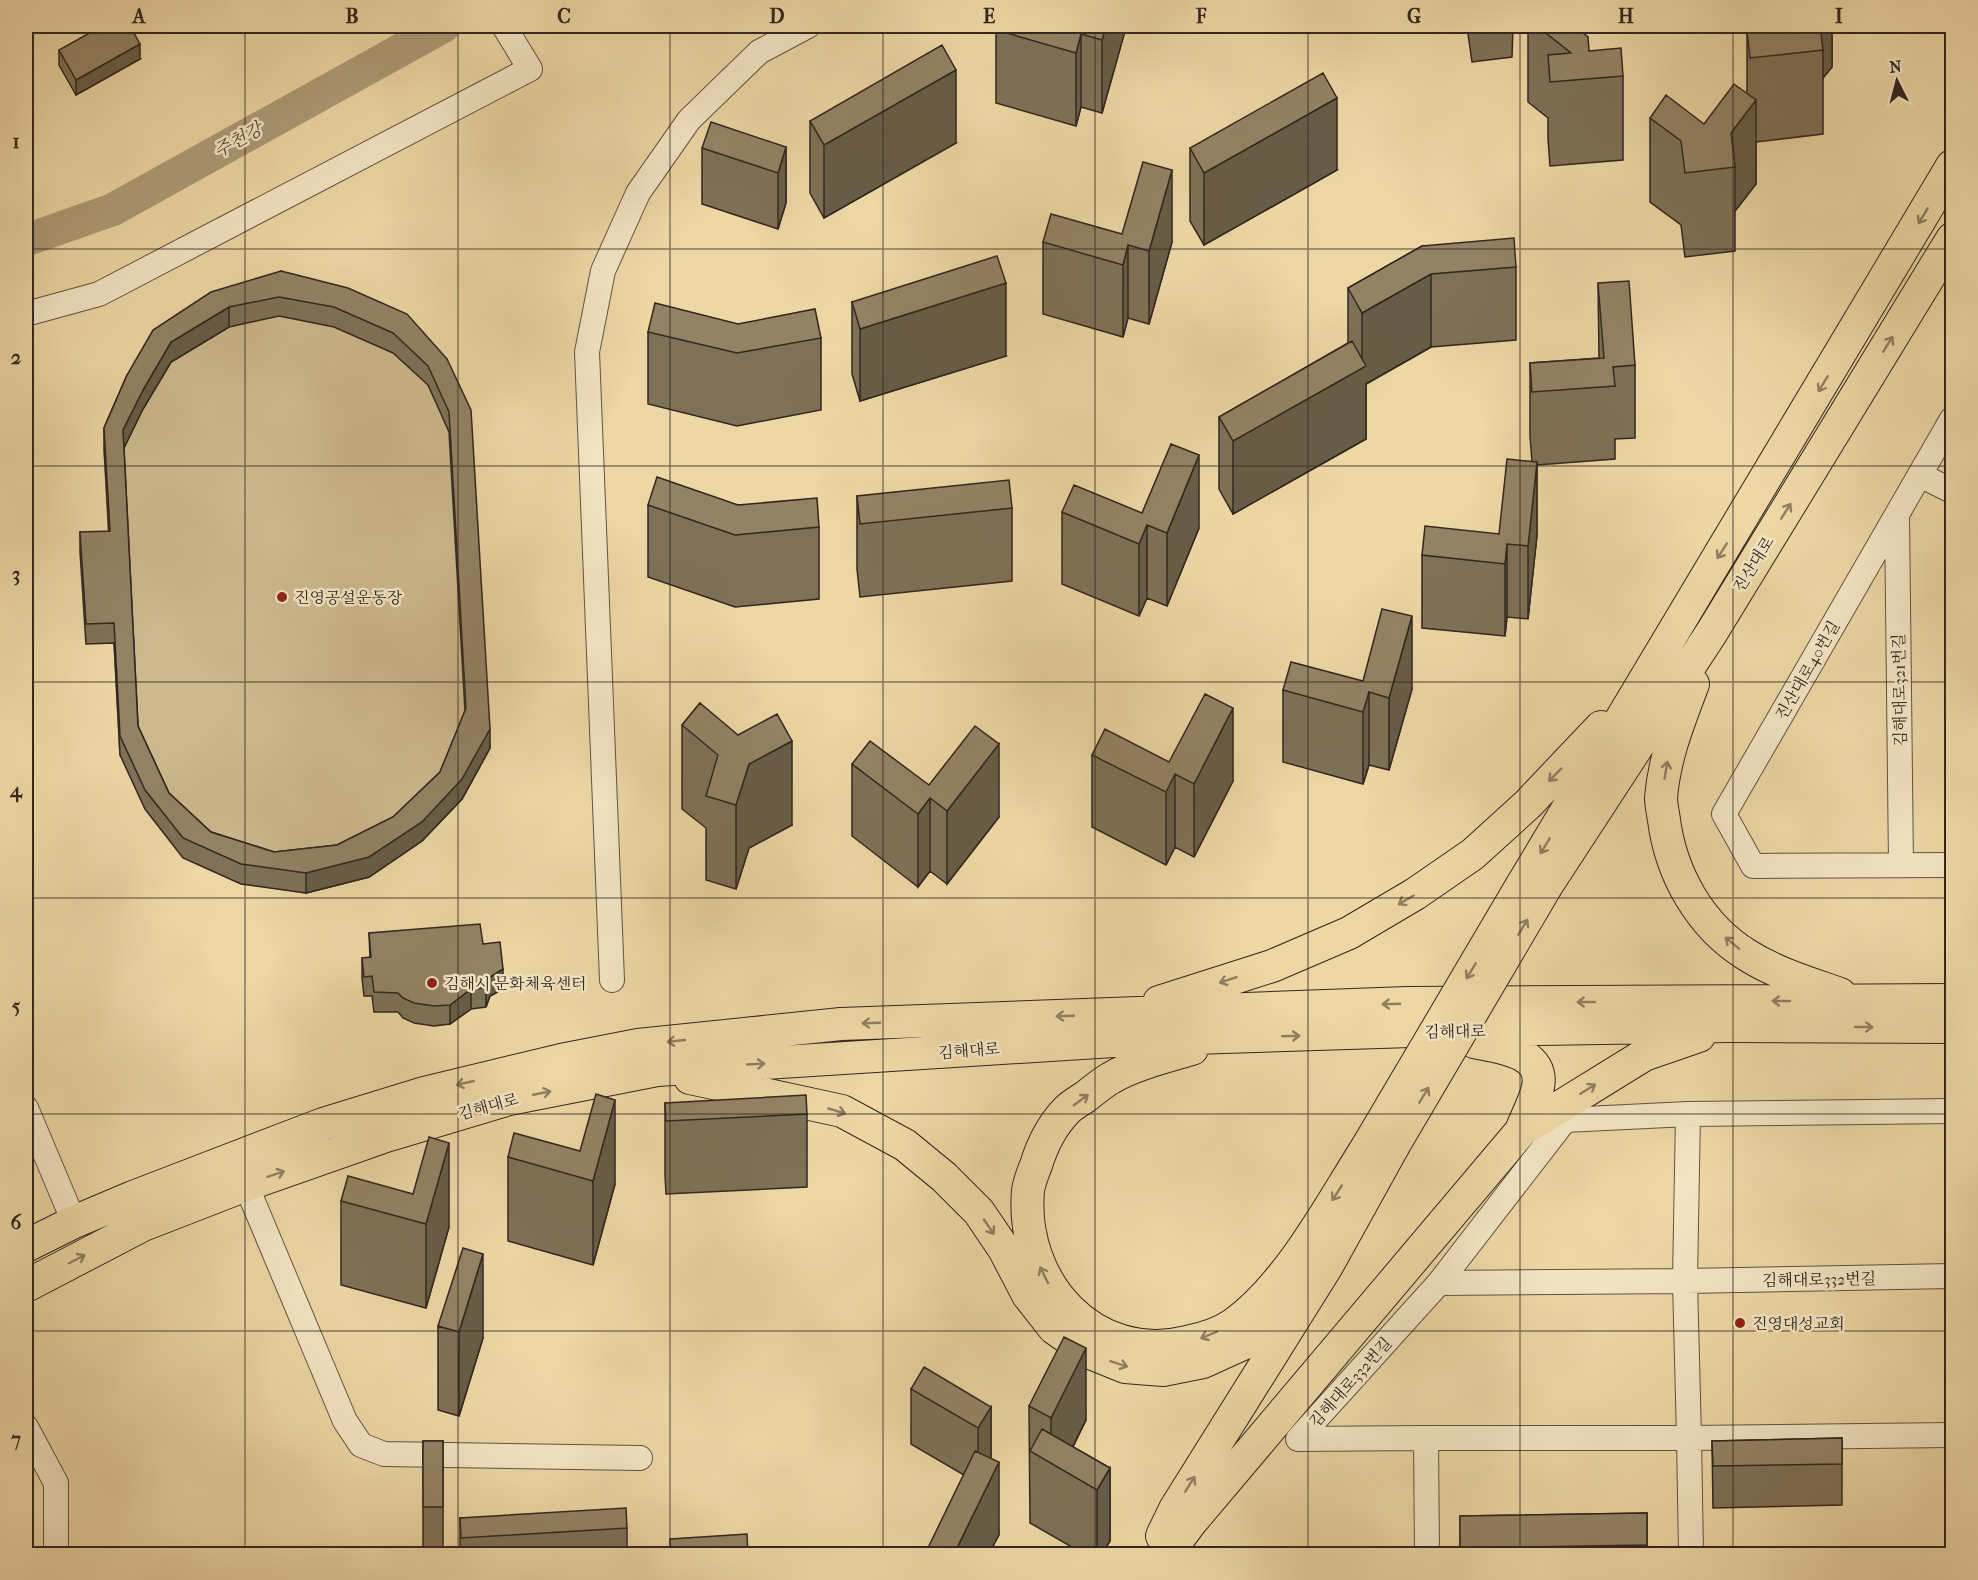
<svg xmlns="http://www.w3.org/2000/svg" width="1978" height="1580" font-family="'IM FELL French Canon','Noto Serif KR',serif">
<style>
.green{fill:#cdb98e;stroke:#7f7056;stroke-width:1.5}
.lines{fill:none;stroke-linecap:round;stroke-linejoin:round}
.river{stroke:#ad9b77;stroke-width:33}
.minor-casing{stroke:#605340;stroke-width:26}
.major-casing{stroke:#31271f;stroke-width:34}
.minor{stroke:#f3e5c4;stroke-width:24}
.major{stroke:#edd7a5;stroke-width:32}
.major-bridge-casing{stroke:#31271f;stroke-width:34;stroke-linecap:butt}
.major-bridge{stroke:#edd7a5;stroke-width:32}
.wall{fill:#7e7157;stroke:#31271f;stroke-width:1.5;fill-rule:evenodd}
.shaded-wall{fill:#675c47;stroke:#31271f;stroke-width:1.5}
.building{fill:#938365;stroke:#31271f;stroke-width:1.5;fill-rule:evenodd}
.oneway{stroke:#8f7f62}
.grid{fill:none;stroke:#31271f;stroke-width:1.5;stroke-opacity:0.55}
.poi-dot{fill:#8f2418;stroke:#f3e5c4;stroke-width:2}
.labels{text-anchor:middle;stroke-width:5;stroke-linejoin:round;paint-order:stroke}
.street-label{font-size:16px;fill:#31271f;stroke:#f3e5c4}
.poi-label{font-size:16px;fill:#31271f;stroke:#f3e5c4;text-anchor:start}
.water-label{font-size:18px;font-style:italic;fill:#564a39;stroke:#f3e5c4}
.neatline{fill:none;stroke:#31271f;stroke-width:2}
.grid-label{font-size:20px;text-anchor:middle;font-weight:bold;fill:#31271f}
</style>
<rect width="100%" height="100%" fill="#edd7a5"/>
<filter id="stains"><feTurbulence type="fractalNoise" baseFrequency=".00333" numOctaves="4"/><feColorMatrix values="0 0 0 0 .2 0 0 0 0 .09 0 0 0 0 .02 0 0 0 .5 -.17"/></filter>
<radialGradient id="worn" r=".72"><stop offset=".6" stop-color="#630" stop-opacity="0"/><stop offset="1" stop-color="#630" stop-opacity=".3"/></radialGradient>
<path class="green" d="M281 290 407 333 471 429 490 748 462 799 422 841 369 877 306 893 241 883 120 755 104 448 153 349Z"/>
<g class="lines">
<path class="river" d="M26 240 112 210 444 26"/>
<g class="minor-casing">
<path id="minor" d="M26 314 99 294 530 69 504 26
M1952 419 1724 814 1753 866 1952 865
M1920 475 1952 491
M1897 515 1901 865
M612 980 587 352 603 271 638 193 689 120 759 52 808 26
M26 1108 74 1222
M1952 1111 1688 1114 1685 1281 1952 1276
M1688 1114 1565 1120 1439 1283 1685 1281 1689 1438 1952 1435
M246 1185 345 1421 361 1445 384 1454 640 1458
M26 1427 56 1483V1554
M1426 1438H1689L1691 1554
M1427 1554 1426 1438 1298 1439 1439 1283"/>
</g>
<g class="major-casing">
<path id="major" d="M1693 684C1679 721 1664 758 1661 798 1661 805 1663 813 1664 820 1671 874 1700 926 1747 955 1775 973 1809 983 1840 994
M1522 885C1664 644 1810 406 1952 166
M1547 885 1712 632 1952 239
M1159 1002 1272 966 1349 933 1415 894 1473 854 1528 804 1601 727
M1474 1042C1498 1047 1545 1051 1538 1087 1535 1102 1526 1117 1521 1131
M1192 1049C1168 1056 1132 1065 1111 1078 1102 1083 1093 1091 1085 1097 1079 1101 1072 1105 1067 1110 1052 1125 1042 1146 1036 1165 1033 1173 1029 1182 1028 1191 1020 1282 1093 1365 1187 1342 1202 1339 1221 1333 1234 1324 1290 1283 1332 1202 1369 1144
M690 1078 842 1111 905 1145 944 1177 979 1212 1004 1249 1028 1295 1054 1328 1088 1352 1125 1367 1163 1370 1203 1362 1247 1342 1327 1266
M26 1246 74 1222 133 1197 323 1124 424 1093 561 1060 638 1045 841 1024 1407 1003 1952 1000
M26 1286 143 1225 246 1185 386 1136 509 1099 657 1070 1129 1040 1411 1031 1729 1026 1952 1027
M1162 1536 1175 1509 1327 1266 1394 1145
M1167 1554 1191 1522 1521 1131 1644 1055 1699 1036"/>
</g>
<use href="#minor" class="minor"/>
<use href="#major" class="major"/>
<g class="major-bridge-casing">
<path id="major-bridge" d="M1369 1144 1522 885
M1394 1145 1547 885"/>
</g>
<use href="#major-bridge" class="major-bridge"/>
</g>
<path class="wall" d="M1125 26V31L1102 113 1081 107 1076 126 996 103V30Z
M1150 26H1169L1154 33Z
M1457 26H1513L1512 57 1472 62 1468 34Z
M1528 26H1574L1589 51 1623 76V160L1550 166 1548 139V118L1528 102Z
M1777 26H1832V67L1823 78V134L1756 142V184L1735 211V251L1685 257 1681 225 1650 202V118L1704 124 1747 93V31L1777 28Z
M59 50 140 59 76 95 59 65Z
M810 121 956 143 824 218 810 193Z
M786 147V203L778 229 702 204V148Z
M1190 148 1337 170 1204 245 1190 221Z
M1122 234 1172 242 1149 324 1128 318 1123 337 1043 314V242Z
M1422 246 1516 267V340L1431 347 1366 384V439L1233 514 1219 489V417L1348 343V288Z
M281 271 447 359 490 748 462 799 422 841 369 877 306 893 241 884 183 858 145 809 120 755 114 643 86 644 80 552V532H109L104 448V428L127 375ZM279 316 334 327 393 353 428 385 449 432 465 711 440 772 393 817 337 845 274 852 211 832 169 793 138 726 124 448 143 409 171 362 229 327Z
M1598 283 1635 365V438L1615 439V459L1537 465V535L1528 619 1507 617 1505 636 1422 628V555L1499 534 1532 462 1530 436V363L1599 358Z
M852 302 1006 356 860 401 852 374Z
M738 324 821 338V410L737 426 648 404V332Z
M857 496 1012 508V581L860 597 857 569Z
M648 505H738L819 527V599L735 607 648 577Z
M1062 512 1142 513 1199 528 1167 606 1147 598 1139 616 1062 584Z
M1412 689 1389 770 1369 765 1363 784 1283 762V690Z
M700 703 792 825 749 848 736 889 706 880V828L682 809V725Z
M1092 755 1169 762 1233 781 1194 857 1175 847 1166 865 1092 827Z
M852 764 929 785 999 817 947 884 930 871 918 887 852 836Z
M369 933 483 944 503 989 490 996 486 1007 471 1009 450 1024 434 1026 414 1023 403 1018 398 1012H374L372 996H364L362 978V958H370Z
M665 1103 807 1114V1187L666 1194 665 1175Z
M508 1157 615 1184 593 1265 508 1241Z
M341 1201 449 1227 426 1308 341 1285Z
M438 1326 483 1338 459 1416 438 1410Z
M911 1389 991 1407V1458L999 1535 964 1475 911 1444Z
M1029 1406 1086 1420 1073 1447 1110 1468V1541L1102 1554H1084L1030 1523Z
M1842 1438V1505L1713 1508 1712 1441Z
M423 1441H443V1554H423Z
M1647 1513V1554H1460V1516Z
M460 1518 627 1528V1554H460Z"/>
<path class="shaded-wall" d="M1106 26H1125V31L1102 113V40Z
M1154 26H1169L1154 33Z
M1796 26H1832V67L1823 78V50Z
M1081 34V107L1076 126V53Z
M140 44V59L76 95V80Z
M956 70V143L824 218V145Z
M1337 98V170L1204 245V173Z
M1756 100V184L1735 211V167L1731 133Z
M786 147V203L778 229V173Z
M1172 170V242L1149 324V251Z
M1128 245V318L1123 337V265Z
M1431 274V347L1366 384V439L1233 514V441L1362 368V313Z
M1006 283V356L860 401V329Z
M229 307V327L171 362 143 409 123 450V430L143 390 171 342Z
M1199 455V528L1167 606V533Z
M1537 462V535L1528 619V546Z
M1147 525V598L1139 616V544Z
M1507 544V617L1505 636V564Z
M1412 616V689L1389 770V698Z
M1369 692V765L1363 784V712Z
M1233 708V781L1194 857V784Z
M490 729V748L462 799 422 841 369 877 306 893V873L422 822Z
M792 741V825L749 848 736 889V805L749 764Z
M999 744V817L947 884V811Z
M1175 774V847L1166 865V792Z
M930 798V871L918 887V814Z
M503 969V989L490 996 486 1007V988L490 977Z
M471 989V1009L450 1024V1005Z
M615 1100V1184L593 1265V1181Z
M449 1143V1227L426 1308V1224Z
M483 1254V1338L459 1416V1332Z
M1086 1348V1420L1061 1469 1051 1463V1418Z
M991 1407V1462L978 1484V1428Z
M999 1462V1535L989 1554H954Z
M1110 1468V1541L1102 1554H1097V1490Z"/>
<path class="building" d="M102 26H130L140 44 76 80 59 50Z
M997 26H1106L1102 40 1081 34 1076 53 996 30Z
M1537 26H1574L1588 37 1589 51 1621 48 1623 76 1550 82 1548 55 1571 53Z
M1778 26H1820L1823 50 1750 58 1747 31 1778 27Z
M942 45 956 70 824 145 810 121Z
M1323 73 1337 98 1204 173 1190 148Z
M1734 84 1756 100 1731 133 1735 167 1685 173 1681 141 1650 118 1666 95 1704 124Z
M711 122 786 147 778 173 702 148Z
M1143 162 1172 170 1149 251 1128 245 1123 265 1043 242 1051 214 1122 234Z
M1514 238 1516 267 1431 274 1362 313 1348 288 1422 246Z
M997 256 1006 283 860 329 852 302Z
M281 271 348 288 407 314 447 359 471 410 490 729 462 779 422 822 369 857 306 873 241 864 183 838 145 790 120 736 114 623 86 624 80 532 110 531 104 428 127 375 153 330 211 292ZM279 297 334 307 393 333 428 366 449 412 466 708 440 772 393 817 337 845 274 852 211 832 169 793 138 726 123 430 143 390 171 342 229 307Z
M1629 281 1635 365 1613 367 1615 386 1532 392 1530 363 1604 358 1598 283Z
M655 303 738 324 815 309 821 338 737 353 648 332Z
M1352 341 1366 366 1233 441 1219 417Z
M1171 444 1199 455 1167 533 1147 525 1139 544 1062 512 1074 485 1142 513Z
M1507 459 1537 462 1528 546 1507 544 1505 564 1422 555 1425 526 1499 534Z
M657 477 738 505 817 498 819 527 735 535 648 505Z
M1009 480 1012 508 860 524 857 496Z
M1382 609 1412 616 1389 698 1369 692 1363 712 1283 690 1291 662 1363 681Z
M1205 694 1233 708 1194 784 1175 774 1166 792 1092 755 1105 729 1169 762Z
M700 703 738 735 777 714 792 741 749 764 736 805 706 796 718 755 682 725Z
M975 726 999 744 947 811 930 798 918 814 852 764 870 741 929 785Z
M480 924 483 944 500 942 503 969 490 977 486 988 471 989 450 1005 434 1006 414 1003 403 998 398 993 374 992 372 976 364 977 362 958 371 957 369 933Z
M596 1094 615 1100 593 1181 508 1157 514 1133 580 1151Z
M806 1095 807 1114 666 1121 665 1103Z
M429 1137 449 1143 426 1224 341 1201 348 1176 413 1194Z
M463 1248 483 1254 459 1332 438 1326Z
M1064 1337 1086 1348 1051 1418 1029 1406Z
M924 1367 991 1407 978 1428 911 1389Z
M1042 1429 1110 1468 1097 1490 1030 1451Z
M1842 1438V1464L1713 1466 1712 1441Z
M423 1441H443V1507H423Z
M975 1451 999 1462 954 1554H925Z
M626 1508 627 1528 461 1538 460 1518Z
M1647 1513V1545L1460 1548V1516Z
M747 1534 748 1554H670V1539Z
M848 1550 856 1554H845Z"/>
<defs><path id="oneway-shaft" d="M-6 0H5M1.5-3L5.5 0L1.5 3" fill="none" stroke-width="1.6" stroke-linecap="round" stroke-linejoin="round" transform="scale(1.5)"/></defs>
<g class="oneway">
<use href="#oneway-shaft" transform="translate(1923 216) rotate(121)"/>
<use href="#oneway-shaft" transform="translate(1888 344) rotate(-58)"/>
<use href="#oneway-shaft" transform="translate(1823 384) rotate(121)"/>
<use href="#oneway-shaft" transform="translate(1786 511) rotate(-58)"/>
<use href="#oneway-shaft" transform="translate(1722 551) rotate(122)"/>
<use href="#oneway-shaft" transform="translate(1666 770) rotate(-81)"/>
<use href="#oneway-shaft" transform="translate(1555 775) rotate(134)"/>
<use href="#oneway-shaft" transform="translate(1545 846) rotate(121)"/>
<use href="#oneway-shaft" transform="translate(1406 900) rotate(150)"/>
<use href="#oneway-shaft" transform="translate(1523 927) rotate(-59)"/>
<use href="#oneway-shaft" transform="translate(1732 943) rotate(-141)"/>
<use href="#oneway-shaft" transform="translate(1471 971) rotate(121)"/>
<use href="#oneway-shaft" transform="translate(1228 980) rotate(162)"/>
<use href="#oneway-shaft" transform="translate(1781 1001) rotate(-180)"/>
<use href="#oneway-shaft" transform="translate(1586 1002) rotate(180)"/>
<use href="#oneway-shaft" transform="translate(1391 1004) rotate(178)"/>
<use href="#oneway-shaft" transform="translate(1065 1016) rotate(178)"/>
<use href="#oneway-shaft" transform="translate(871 1023) rotate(178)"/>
<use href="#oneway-shaft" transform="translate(1864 1027)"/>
<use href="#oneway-shaft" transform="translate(1291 1036) rotate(-2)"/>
<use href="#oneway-shaft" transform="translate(676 1041) rotate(174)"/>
<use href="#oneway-shaft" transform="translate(756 1064) rotate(-3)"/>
<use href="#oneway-shaft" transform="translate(465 1083) rotate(167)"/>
<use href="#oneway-shaft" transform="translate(1588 1089) rotate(-32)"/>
<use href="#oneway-shaft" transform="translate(542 1093) rotate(-11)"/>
<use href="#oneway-shaft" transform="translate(1424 1095) rotate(-59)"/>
<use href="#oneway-shaft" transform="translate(1081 1100) rotate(-36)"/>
<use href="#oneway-shaft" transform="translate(837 1111) rotate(16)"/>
<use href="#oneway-shaft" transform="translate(276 1174) rotate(-19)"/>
<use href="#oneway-shaft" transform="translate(1337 1193) rotate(123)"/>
<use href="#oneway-shaft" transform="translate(989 1227) rotate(56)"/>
<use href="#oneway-shaft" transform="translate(77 1259) rotate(-28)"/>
<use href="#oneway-shaft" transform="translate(1044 1275) rotate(-116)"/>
<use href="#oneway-shaft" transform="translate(1209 1335) rotate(157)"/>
<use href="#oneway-shaft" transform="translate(1119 1364) rotate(18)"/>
<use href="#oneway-shaft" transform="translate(1190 1484) rotate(-58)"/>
</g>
<path class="grid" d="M245 26V1554M458 26V1554M670 26V1554M883 26V1554M1095 26V1554M1308 26V1554M1520 26V1554M1733 26V1554M26 249H1952M26 466H1952M26 682H1952M26 898H1952M26 1114H1952M26 1331H1952"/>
<g class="poi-dot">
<circle cx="282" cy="597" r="6"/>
<circle cx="432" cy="983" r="6"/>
<circle cx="1740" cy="1323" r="6"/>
</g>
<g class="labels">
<g class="street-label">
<text transform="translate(1753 564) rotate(-58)" y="6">진산대로</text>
<text transform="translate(1807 670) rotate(-60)" y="6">진산대로40번길</text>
<text transform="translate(1899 690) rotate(-91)" y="6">김해대로321번길</text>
<text transform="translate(1455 1031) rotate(-1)" y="6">김해대로</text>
<text transform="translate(969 1050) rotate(-4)" y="6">김해대로</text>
<text transform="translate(488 1106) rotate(-15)" y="6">김해대로</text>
<text transform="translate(1819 1279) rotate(-1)" y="6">김해대로332번길</text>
<text transform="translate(1350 1382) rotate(-48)" y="6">김해대로332번길</text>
</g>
<g class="poi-label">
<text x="294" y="603">진영공설운동장</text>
<text x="444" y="989">김해시 문화체육센터</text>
<text x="1752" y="1329">진영대성교회</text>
</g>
<g class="water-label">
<text transform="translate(238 140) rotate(-29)" y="6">주천강</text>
</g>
</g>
<rect width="1978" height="1580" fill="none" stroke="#edd7a5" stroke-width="66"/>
<g transform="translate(1897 81) rotate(354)" stroke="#f3e5c4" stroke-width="4.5" paint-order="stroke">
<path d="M0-4.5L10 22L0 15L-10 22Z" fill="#31271f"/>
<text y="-9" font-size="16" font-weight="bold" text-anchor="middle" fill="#31271f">N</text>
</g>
<rect x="33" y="33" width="1912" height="1514" class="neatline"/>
<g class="grid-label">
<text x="139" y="23">A</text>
<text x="352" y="23">B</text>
<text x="564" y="23">C</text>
<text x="777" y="23">D</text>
<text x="989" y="23">E</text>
<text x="1201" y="23">F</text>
<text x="1414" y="23">G</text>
<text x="1626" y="23">H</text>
<text x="1839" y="23">I</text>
<text x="16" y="148">1</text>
<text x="16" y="364">2</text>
<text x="16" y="581">3</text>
<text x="16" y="797">4</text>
<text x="16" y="1013">5</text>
<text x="16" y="1229">6</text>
<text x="16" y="1446">7</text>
</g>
<rect width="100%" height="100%" filter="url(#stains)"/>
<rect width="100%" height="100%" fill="url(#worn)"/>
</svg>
